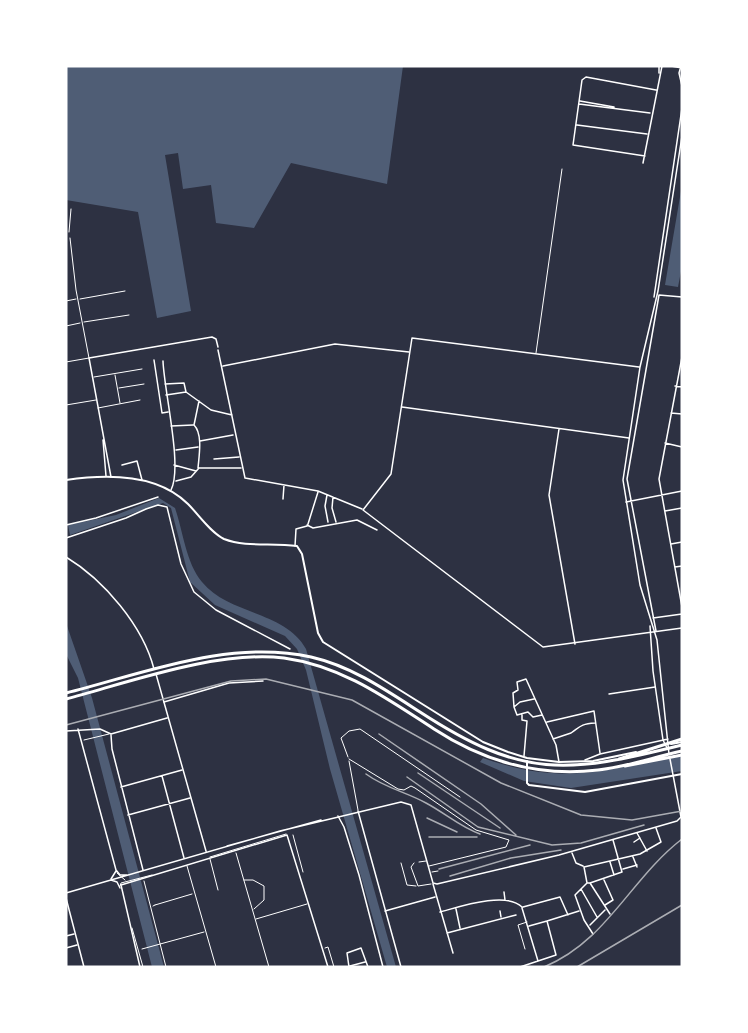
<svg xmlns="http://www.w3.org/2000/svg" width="748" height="1033" font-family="'PT Sans',sans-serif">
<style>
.water{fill:#4f5d75}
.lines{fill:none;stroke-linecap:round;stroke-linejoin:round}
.service{stroke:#fff;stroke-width:1}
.pedestrian{stroke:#fff;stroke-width:1}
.minor{stroke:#fff;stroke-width:1.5}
.tertiary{stroke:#fff;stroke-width:1.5}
.secondary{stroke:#fff;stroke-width:1.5}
.trunk{stroke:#fff;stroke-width:2}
.motorway{stroke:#fff;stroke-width:3}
.rail{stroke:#abadb3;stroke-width:1.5}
</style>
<rect width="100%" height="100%" fill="#2d3142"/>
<path class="water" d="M66 66H403L387 184 291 163 254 228 216 223 211 185 183 189 178 153 165 155 191 311 157 318 138 212 66 200Z
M682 185V266L678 287 665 285Z
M159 498 175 508C183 531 186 563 202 582 229 615 285 611 306 649L396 967H387L330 769 306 670 297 649 285 636 215 605 190 582 171 508 163 503 70 535 68 525 116 515Z
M66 623 92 698 164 967H152L78 678 66 654Z
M682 754V771L571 788 524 781 480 762 483 758C562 786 604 771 682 754Z"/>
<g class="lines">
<path class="service" d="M69 232 71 209
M80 299 125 291
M66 301 76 299
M84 322 129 315
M66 326 80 323
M536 353 562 169
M66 362 89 358 76 290 70 238
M115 375 120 403
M94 377 142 369
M119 388 144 384
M66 405 96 400
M98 408 140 400
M348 757 341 738 349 731 360 729 460 797
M349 759 398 789 404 790 411 786 415 788 476 830 509 840 506 847 429 866
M349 761 358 810
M210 857 286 834
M419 862 426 861
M401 863 407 885 416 886
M414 863 411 867 418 886 431 884
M432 872 438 871
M117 873 125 880
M120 886 121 883 152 875
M153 906 155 905
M132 928 143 967
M525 949 518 925 527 922"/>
<path class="pedestrian" d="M84 740 109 734
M293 835 303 872
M236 853 269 967
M210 859 218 890
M187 866 216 967
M244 880H253L264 886V900L254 909
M144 881 166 967
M155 905 192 894
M256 919 307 904
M325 948 328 947 334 967
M142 949 204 932"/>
<path class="minor" d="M659 73V66
M580 101 614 107
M579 104 650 113
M577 125 647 134
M645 156 573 145 582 80 586 77 656 90
M643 163 662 66
M218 350 245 478 318 491 362 509
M682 357 659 479 682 607
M154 360 162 413 168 412
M163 361C164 391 183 467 171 490
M223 366 335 344 409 352
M165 384 184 383 186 392 211 410 232 415
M675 386 682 387
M166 395 186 392
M402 407 629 438
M671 413 682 414
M171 426 193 425
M559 429 549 495 575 644
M103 440 106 476
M200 441 233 435
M665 443 682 447
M176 450 198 447
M214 459 239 457
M122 465 137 461 142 480
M174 465 196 471
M198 468C199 456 203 434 194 425L199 401
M111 477 89 358 212 337 216 339 218 347
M176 481 191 477 199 468H241
M327 495 325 506 328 522
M333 497 332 508 336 522
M283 499 284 485
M626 502 682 491
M665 511 682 508
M308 524 318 492
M66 525 96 518 158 497
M307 525 313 528 357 520 377 530
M66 538 126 518 146 509 158 505 167 507 181 564 194 592 216 610 290 649
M671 544 682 542
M295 546 296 529 307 526
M675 567 682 566
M653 618 682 614
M656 631 627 479 659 295 682 297
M609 694 655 687
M534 699 520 702 514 707 517 715 528 712 533 717 542 715
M164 702 229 683 263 681
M514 707 513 693 518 690 517 682 526 679 556 745 559 762
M522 715V720L527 721 524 756
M547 722 594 711 600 753
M111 735 112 749 143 870
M553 739 571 733C580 727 580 724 595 723
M162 776 184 858
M121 787 182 770
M358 811 401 967
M128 815 190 798
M338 816 344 827 359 875 383 967
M637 833 647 851
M634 842 640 838
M572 853 576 863 583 866
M633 857 637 867
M610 862 614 875
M584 867 640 854 661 842 656 828
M584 867 587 883H590L610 914
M623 869 637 865
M604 880 613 900 605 905
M587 883 575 895 584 920 593 934
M590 883 622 872 613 840
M433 884 453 953
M581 889 597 917
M504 892 505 900
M523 907 560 897 568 915
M522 908 538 961
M456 909 460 928
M385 911 435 897
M500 911 501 917
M440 912C459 907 506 891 522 907
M547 921 579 911
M590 925 605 910
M447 933 516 915
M66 936 74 934
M66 948 77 945
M350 966 365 962
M349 967 347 953 361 948 368 967
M520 967 556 955 547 921 529 926"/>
<path class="tertiary" d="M671 66 682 68
M681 66 679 73 682 86
M654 297 682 108
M639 367 412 338 391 474 363 510 543 647 682 628
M66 557C104 580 143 626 154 669
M650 626 653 671 663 740 667 748
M156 674 206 851
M78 729 116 870 120 875H127
M66 731 100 729 111 734 167 718
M669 754 657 640 640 585 623 480 640 367 658 291 682 136
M585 760 600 754 668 739
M227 846 321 820
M111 879 116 871
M111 880 117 882 120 888
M66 893 280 831 401 802 411 805 433 883 437 884 559 855 677 821 681 817 670 759
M66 898 84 967"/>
<path class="secondary" d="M140 967 121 885 287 835 328 967"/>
<path class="trunk" d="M66 480C106 474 157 473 188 504 199 515 210 532 224 539 247 548 273 542 297 546L302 554 318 633 323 642 483 742 508 752 527 758 559 762 593 761 636 752
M671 744 682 742
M527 761V783L529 785 585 792 682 774"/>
<path class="motorway" d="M66 693C145 673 229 639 311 657 351 666 386 690 420 712 523 779 566 774 682 745
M66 699C130 682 218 650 284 658 342 666 386 698 434 729 483 761 539 777 598 770 626 767 654 757 682 751
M619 759 682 739
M625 766 682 755"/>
<path class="rail" d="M66 725 231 681 266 679 352 700 501 783 581 815 632 820 682 811
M379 734 481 804 516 835
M418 773 500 828
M366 774C385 788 406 792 426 803 445 813 460 827 480 834
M407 777 478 827 552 845 581 843 644 825
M427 818 457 832
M429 837H477
M439 869 530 845
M450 876 511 858 561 850
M544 967C607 941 630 879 682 839
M577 967 682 905"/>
</g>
<rect width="748" height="1033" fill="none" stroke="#ffffff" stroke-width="135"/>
</svg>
